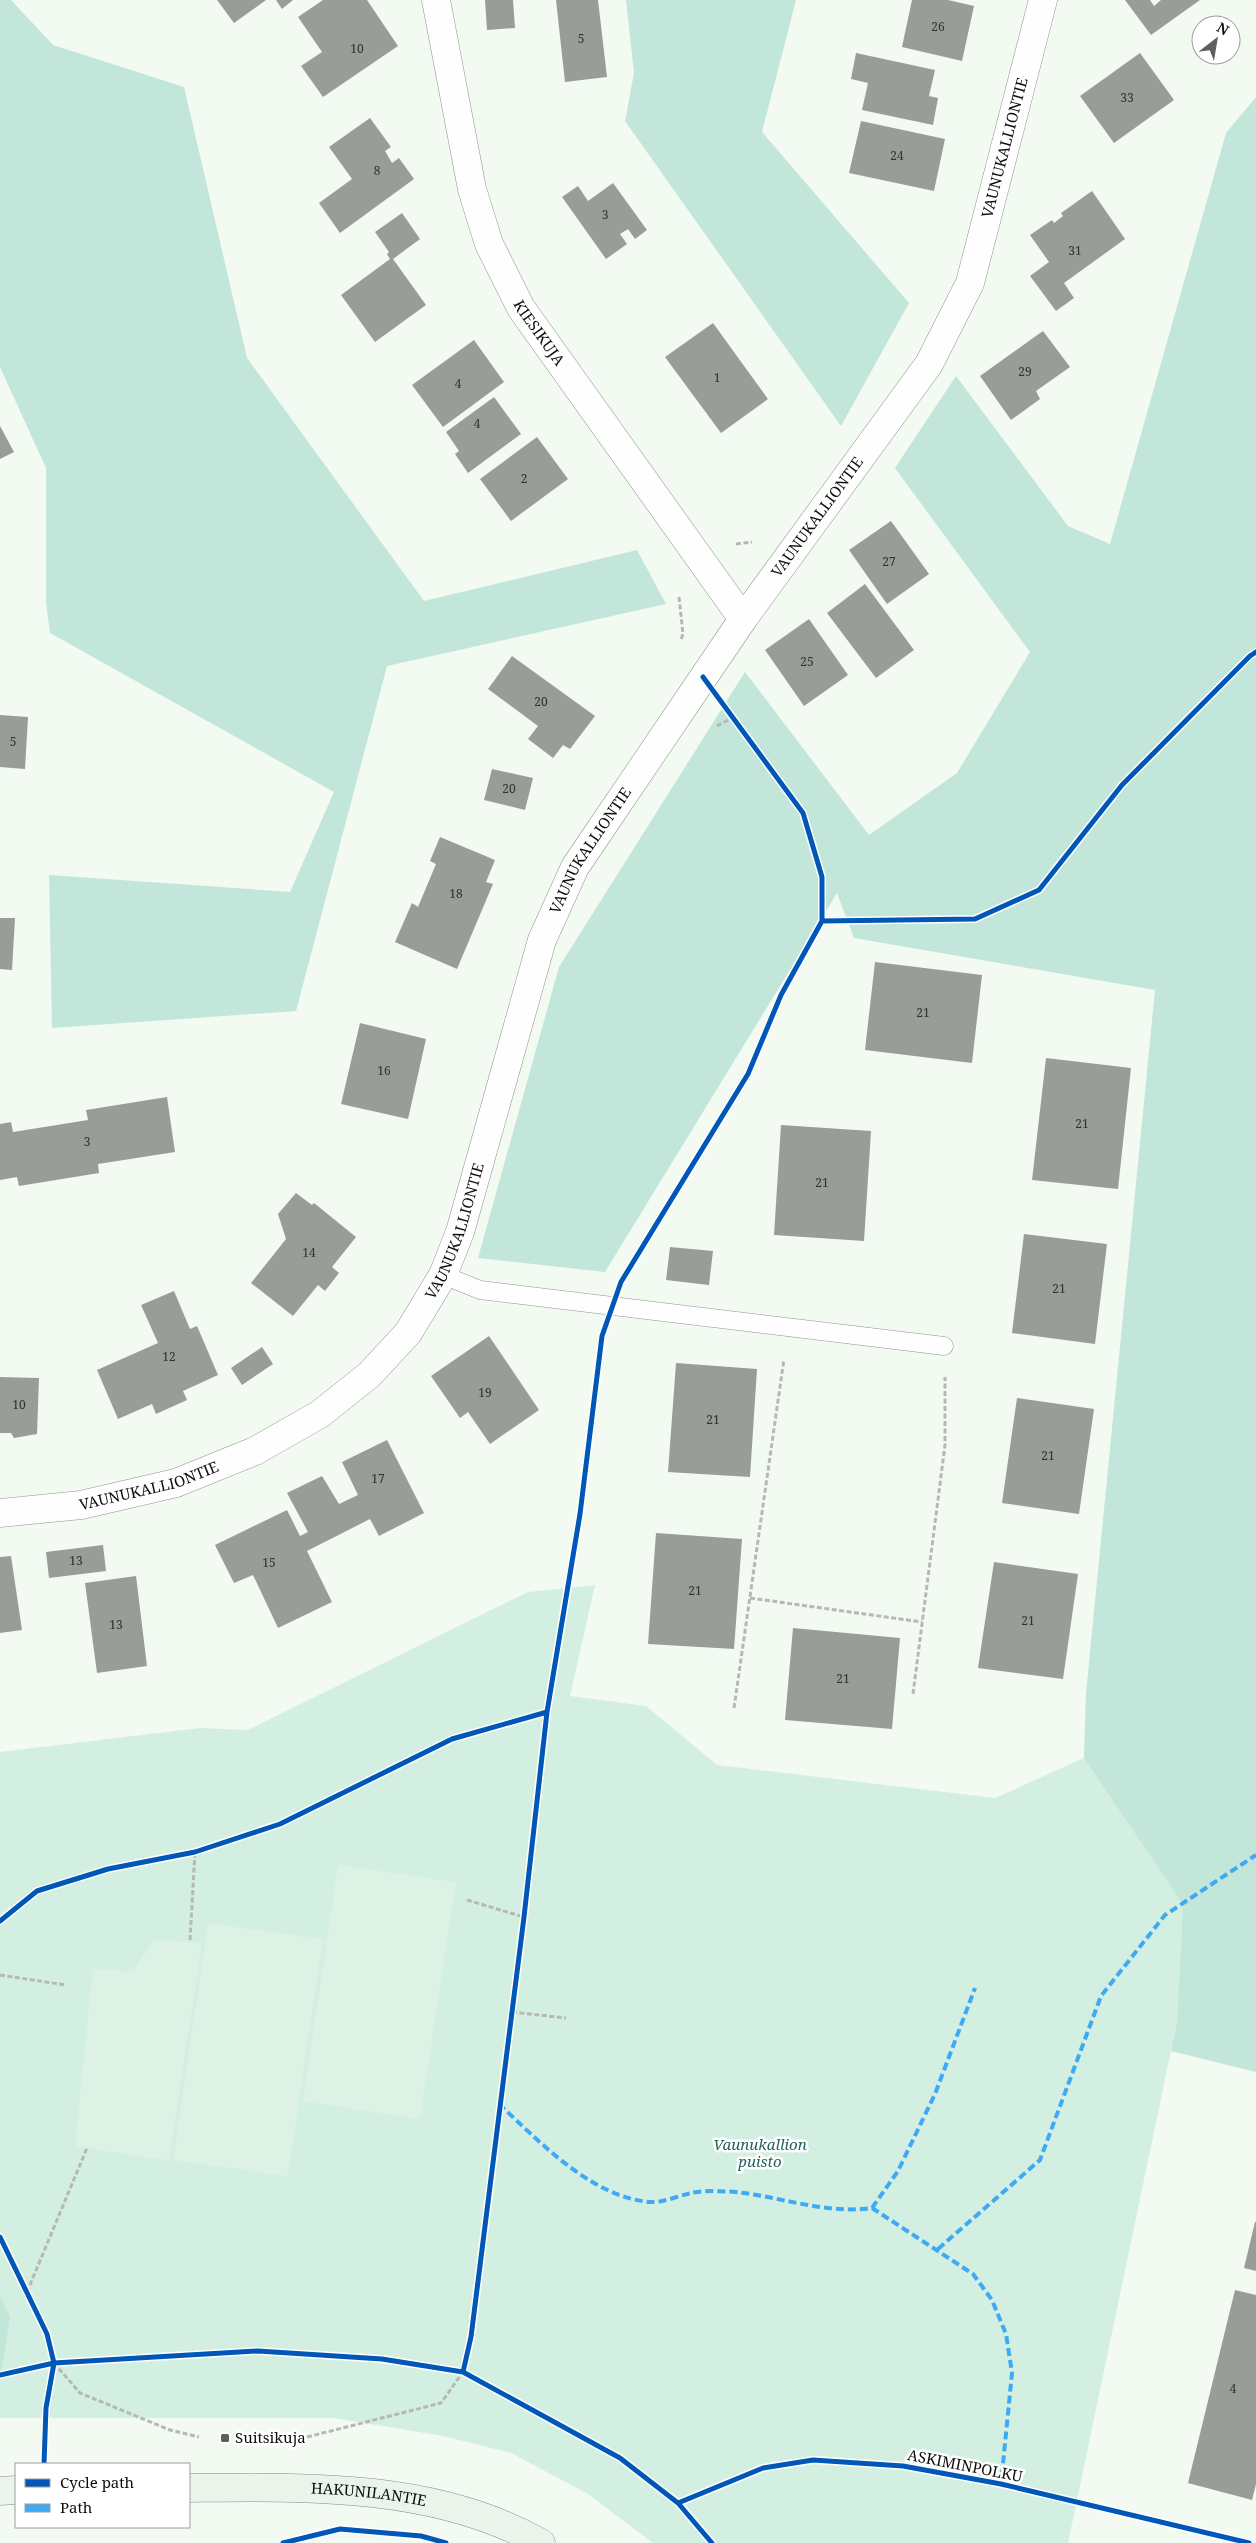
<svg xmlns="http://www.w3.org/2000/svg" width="1256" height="2543" font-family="'Noto Serif',serif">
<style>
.green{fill:#d3efe2}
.forest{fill:#c2e6d9}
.pitch{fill:#dbf2e4}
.building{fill:#989d98}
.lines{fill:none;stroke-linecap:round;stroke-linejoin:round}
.lane-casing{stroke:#909490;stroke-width:19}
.street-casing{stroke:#909490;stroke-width:29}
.secondary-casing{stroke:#878a87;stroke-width:29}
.path{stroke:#b6b8b6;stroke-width:3;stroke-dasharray:5 2.5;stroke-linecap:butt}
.lane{stroke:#fdfefd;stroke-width:18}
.street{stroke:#fdfefd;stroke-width:28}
.secondary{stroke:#eaf4ea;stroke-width:28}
.quiet{stroke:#3fa9f5;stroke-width:4;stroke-dasharray:8 4;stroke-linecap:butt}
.cycleway-casing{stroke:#fff;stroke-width:8}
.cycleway{stroke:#0057b8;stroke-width:5}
.poi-dot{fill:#5d605d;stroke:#fff;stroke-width:2}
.labels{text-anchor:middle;stroke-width:5;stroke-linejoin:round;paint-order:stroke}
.number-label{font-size:12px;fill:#303130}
.street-label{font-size:15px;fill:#0d0d0d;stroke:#fff}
.park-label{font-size:15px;font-style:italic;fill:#21615d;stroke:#fff}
.poi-label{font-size:15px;fill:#0d0d0d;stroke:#fff;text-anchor:start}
</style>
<rect width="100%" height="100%" fill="#f2faf2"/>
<path class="green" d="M595 1585 570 1696 646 1706 717 1765 995 1798 1084 1758 1183 1905 1177 2022 1068 2543H653L588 2494 511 2453 443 2436 334 2418H0V1752L200 1728 248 1730 528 1592Z"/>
<path class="forest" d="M0 0H11L53 45 184 87 247 358 424 601 637 550 666 604 387 666 296 1011 52 1028 49 875 290 892 334 792 50 633 46 602V468L0 367Z
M626 0H796L762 132 909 303 841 426 625 121 634 73Z
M1256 97V2072L1171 2051 1177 2022 1183 1905 1084 1758 1086 1693 1155 990 854 938 837 893 605 1272 478 1258 559 967 745 672 869 835 957 773 1030 652 895 468 956 376 1068 526 1110 544 1226 133Z
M0 2296 10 2317 0 2380Z"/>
<path class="pitch" d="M338 1865 456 1882 420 2119 303 2101Z
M208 1923 323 1939 288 2176 173 2160Z
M153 1939 202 1943 169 2161 75 2146 93 1969 133 1972Z"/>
<path class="building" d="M217 0H266L234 23Z
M276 0H293L282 9Z
M323 0H367L398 46 323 97 301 66 322 52 298 17Z
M485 0H513L515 28 487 30Z
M556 0H598L607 77 565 82Z
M912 0H948L974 6 962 61 902 47Z
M1125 0H1150L1154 6 1161 0H1200L1151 35Z
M856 53 935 70 929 96 938 98 933 125 862 110 868 83 851 79Z
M1140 53 1174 100 1114 143 1080 96Z
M370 118 391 147 385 151 392 163 399 158 414 179 340 233 319 203 352 179 329 147Z
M861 121 945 139 934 191 849 173Z
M613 183 647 230 635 239 628 229 620 234 627 244 606 259 562 197 578 186 588 201Z
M1092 191 1125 239 1064 283 1074 298 1056 311 1030 276 1049 262 1030 235 1052 220 1054 223 1063 216 1061 213Z
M402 213 420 239 393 259 426 305 375 342 341 295 390 259 387 254 389 252 375 232Z
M713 323 768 399 721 433 665 357Z
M1043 331 1070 367 1036 391 1040 399 1011 420 980 376Z
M474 340 504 382 443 427 412 385Z
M494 397 521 434 468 473 455 454 459 451 446 432Z
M0 426 14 452 0 459Z
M537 437 568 479 511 521 480 479Z
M891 521 929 574 887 604 849 550Z
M865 584 914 650 876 678 827 613Z
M809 619 848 675 804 706 765 650Z
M512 656 595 716 570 749 563 745 553 758 528 739 538 726 488 689Z
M0 715 28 717 25 769 0 767Z
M492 769 533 778 525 810 484 800Z
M440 837 495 860 486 882 493 884 457 969 395 942 412 903 418 907 436 864 430 861Z
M0 918H15L12 970 0 969Z
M875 962 982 975 972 1063 865 1050Z
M360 1023 426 1039 408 1119 341 1104Z
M1046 1058 1131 1068 1118 1189 1032 1180Z
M167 1097 175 1152 98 1164 99 1173 19 1186 17 1177 0 1180V1124L11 1122 13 1132 88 1120 86 1110Z
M781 1125 871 1131 864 1241 774 1235Z
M296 1193 312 1205 314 1203 356 1237 332 1267 339 1273 325 1291 318 1285 293 1316 251 1283 286 1239 278 1214Z
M1024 1234 1107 1244 1095 1344 1012 1333Z
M670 1247 713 1251 709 1285 666 1280Z
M174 1291 190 1329 197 1326 218 1375 183 1391 187 1400 156 1414 152 1404 118 1419 97 1370 158 1343 141 1305Z
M489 1336 539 1410 490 1444 468 1412 460 1418 431 1376Z
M262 1347 273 1364 242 1385 231 1368Z
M676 1363 757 1369 750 1477 668 1472Z
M0 1377 39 1378 37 1434 14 1438 11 1433H0Z
M1017 1398 1094 1409 1079 1514 1002 1503Z
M387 1440 424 1513 379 1536 370 1519 307 1551 332 1602 278 1628 253 1575 234 1583 215 1545 287 1510 300 1536 308 1532 287 1493 322 1476 339 1504 358 1495 342 1462Z
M656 1533 742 1539 734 1649 648 1644Z
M103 1545 106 1571 49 1578 46 1552Z
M11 1556 22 1630 0 1633V1557Z
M994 1562 1078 1574 1063 1679 978 1668Z
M136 1576 147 1666 97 1673 85 1583Z
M793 1628 900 1638 892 1729 785 1720Z
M1255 2222H1256V2271L1244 2268Z
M1235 2290 1256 2295V2484L1252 2500 1188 2483Z"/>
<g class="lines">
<g class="lane-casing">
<path id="lane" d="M443 1275 480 1290 944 1346"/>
</g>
<g class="street-casing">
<g id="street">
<path id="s1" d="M436 0 472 189 489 244 521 308 743 619"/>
<path id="s2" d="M0 1513 81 1505 176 1483 255 1451 320 1414 369 1375 408 1333 443 1275 460 1232 542 940 575 867 743 619 929 364 970 283 1043 0"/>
</g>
</g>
<g class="secondary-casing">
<g id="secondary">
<path id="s3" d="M189 2488C307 2487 435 2483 541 2543"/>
<path d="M0 2491 16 2490"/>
</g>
</g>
<path class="path" d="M736 544 752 542
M679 597 683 634 681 640
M717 726 732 718
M750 1598 922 1622
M913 1694 945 1445V1377
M734 1708 784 1359
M467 1900 524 1917
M190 1940 195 1852
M0 1975 66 1985
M512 2012 566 2018
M27 2292 87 2148
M54 2363 80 2393 170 2430 199 2437
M307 2437 441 2403 463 2372"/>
<use href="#lane" class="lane"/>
<use href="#street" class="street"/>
<use href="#secondary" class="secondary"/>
<path class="quiet" d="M499 2104C540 2142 591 2197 650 2202 662 2203 678 2196 691 2193 706 2190 728 2191 744 2193 787 2199 828 2214 872 2208L973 2274 992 2300 1006 2334 1012 2373 1001 2484
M872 2208 898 2171 935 2094 975 1988
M938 2249 1040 2160 1101 1996 1165 1915 1256 1855"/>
<g class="cycleway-casing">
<path id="cycleway" d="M703 677 803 813 822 877V921
M0 1921 37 1891 108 1869 195 1852 280 1824 452 1739 547 1712
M0 2237 47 2334 54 2363 46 2408 44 2464
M463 2372 471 2337 524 1917 547 1712 580 1514 602 1336 621 1282 748 1074 781 995 822 921 975 919 1039 890 1122 785 1250 656 1256 652
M0 2375 54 2363 258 2351 382 2359 463 2372 620 2458 678 2503 712 2543
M678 2503 763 2468 813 2460 903 2466 1001 2484 1249 2543
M283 2543 340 2529 421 2536 446 2543"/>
</g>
<use href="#cycleway" class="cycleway"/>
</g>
<rect class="poi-dot" x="220" y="2433" width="10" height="10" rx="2.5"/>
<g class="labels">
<g class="number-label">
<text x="938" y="31">26</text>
<text x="581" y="43">5</text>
<text x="357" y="53">10</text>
<text x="1127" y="102">33</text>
<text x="897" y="160">24</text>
<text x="377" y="175">8</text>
<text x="605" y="219">3</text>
<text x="1075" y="255">31</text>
<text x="1025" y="376">29</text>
<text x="717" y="382">1</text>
<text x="458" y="388">4</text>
<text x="477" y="428">4</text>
<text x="524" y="483">2</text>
<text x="889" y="566">27</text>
<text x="807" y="666">25</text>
<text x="541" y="706">20</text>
<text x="13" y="746">5</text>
<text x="509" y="793">20</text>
<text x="456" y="898">18</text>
<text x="923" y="1017">21</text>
<text x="384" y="1075">16</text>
<text x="1082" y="1128">21</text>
<text x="87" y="1146">3</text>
<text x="822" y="1187">21</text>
<text x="309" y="1257">14</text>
<text x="1059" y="1293">21</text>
<text x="169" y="1361">12</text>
<text x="485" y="1397">19</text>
<text x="19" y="1409">10</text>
<text x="713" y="1424">21</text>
<text x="1048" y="1460">21</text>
<text x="378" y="1483">17</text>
<text x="76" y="1565">13</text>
<text x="269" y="1567">15</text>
<text x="695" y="1595">21</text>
<text x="1028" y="1625">21</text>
<text x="116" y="1629">13</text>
<text x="843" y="1683">21</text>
<text x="1233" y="2393">4</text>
</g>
<g class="street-label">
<text dy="5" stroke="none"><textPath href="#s2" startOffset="1802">VAUNUKALLIONTIE</textPath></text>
<text dy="5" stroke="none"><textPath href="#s1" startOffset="352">KIESIKUJA</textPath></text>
<text dy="5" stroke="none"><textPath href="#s2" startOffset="1382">VAUNUKALLIONTIE</textPath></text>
<text dy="5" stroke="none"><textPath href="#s2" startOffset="978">VAUNUKALLIONTIE</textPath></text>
<text dy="5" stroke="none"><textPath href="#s2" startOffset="572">VAUNUKALLIONTIE</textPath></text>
<text dy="5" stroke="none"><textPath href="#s2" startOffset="152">VAUNUKALLIONTIE</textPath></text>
<text transform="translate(965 2466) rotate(11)" y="5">ASKIMINPOLKU</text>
<text dy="5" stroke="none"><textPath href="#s3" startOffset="180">HAKUNILANTIE</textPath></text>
</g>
<g class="park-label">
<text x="760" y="2150">Vaunukallion<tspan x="760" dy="17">puisto</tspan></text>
</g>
<g class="poi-label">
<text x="235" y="2443">Suitsikuja</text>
</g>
</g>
<rect x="15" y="2463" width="175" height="65" fill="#ffffff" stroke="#9e9e9e"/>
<rect x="25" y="2479" width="25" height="8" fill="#0057b8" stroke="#9e9e9e"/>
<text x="60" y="2488" font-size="15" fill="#0d0d0d">Cycle path</text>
<rect x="25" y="2504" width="25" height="8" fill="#3fa9f5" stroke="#9e9e9e"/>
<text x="60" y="2513" font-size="15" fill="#0d0d0d">Path</text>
<g transform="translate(1216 40) rotate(31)"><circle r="24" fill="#ffffff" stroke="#9e9e9e"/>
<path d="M0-4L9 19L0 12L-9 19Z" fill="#5d605d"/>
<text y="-8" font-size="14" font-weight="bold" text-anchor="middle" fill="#0d0d0d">N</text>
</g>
</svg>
